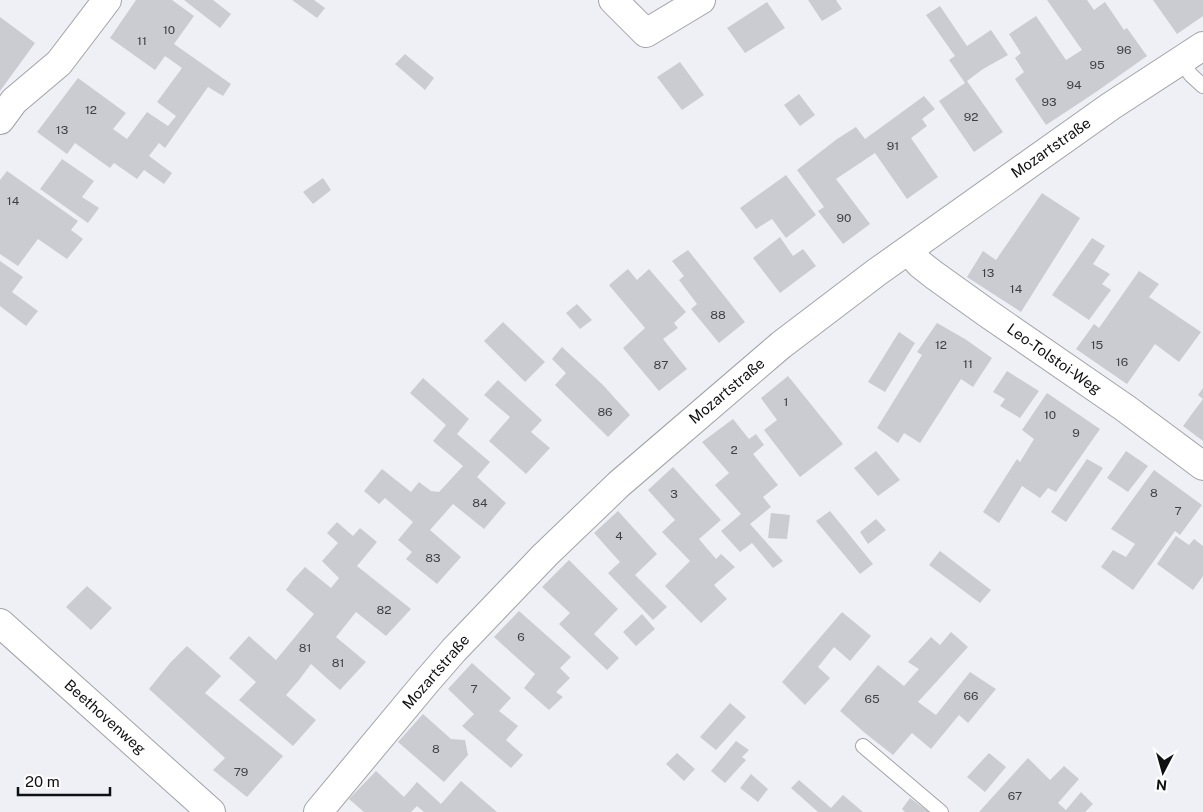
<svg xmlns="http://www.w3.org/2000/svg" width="1203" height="812" font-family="'Public Sans',sans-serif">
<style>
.building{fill:#caccd2}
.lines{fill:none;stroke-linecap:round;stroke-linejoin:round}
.lane-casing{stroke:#a1a3a9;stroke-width:16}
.street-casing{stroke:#a1a3a9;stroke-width:30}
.lane{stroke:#fff;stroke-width:14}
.street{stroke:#fff;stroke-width:28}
.labels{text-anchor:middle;stroke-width:4;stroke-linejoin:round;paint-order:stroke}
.number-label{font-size:12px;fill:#3e3f42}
.street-label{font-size:15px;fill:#0f1012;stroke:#fff}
</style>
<rect width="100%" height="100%" fill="#eef0f6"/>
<path class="building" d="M136 0H172L194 16 174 44 231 84 223 96 208 87 165 148 159 143 149 156 172 173 164 184 144 170 137 179 114 163 110 168 75 143 67 154 37 132 78 78 126 113 113 129 127 139 147 112 168 126 176 116 157 102 182 68 165 56 155 70 110 38Z
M184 0H213L231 14 220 28Z
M292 0H314L325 8 317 18Z
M808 0H836L842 9 822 21Z
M1047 0H1087L1094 10 1105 2 1124 30 1127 28 1147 56 1096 92 1046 125 1015 79 1024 72 1015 58 1021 53 1009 34 1036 16 1066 60 1082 50Z
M1153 0H1203V16L1177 34Z
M767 2 785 28 745 53 727 28Z
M940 6 967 46 991 30 1008 55 983 69 967 81 1003 132 974 152 939 101 965 83 949 60 955 56 926 15Z
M0 17 35 43 0 91Z
M405 54 434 78 425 90 395 64Z
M680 62 704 95 682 110 657 77Z
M799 94 815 115 800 126 784 105Z
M924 96 935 109 922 119 927 126 911 138 938 177 907 199 875 153 836 179 870 224 843 244 818 211 824 207 797 170 837 139 856 127 865 139Z
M62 159 94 181 82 197 99 208 88 223 40 189Z
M7 171 78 221 71 230 83 239 67 259 38 239 18 266 0 254V180Z
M786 175 816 215 786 238 772 219 756 229 740 208Z
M323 178 331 190 313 204 303 192Z
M1042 193 1080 218 1021 312 967 277 983 251 996 260Z
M780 237 793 256 803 249 816 266 780 293 753 258Z
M1092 238 1105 246 1093 264 1110 274 1102 284 1111 290 1089 320 1052 295Z
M688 250 745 322 719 343 691 309 697 304 679 280 684 276 672 261Z
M0 261 23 277 12 292 38 311 26 326 0 306Z
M628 269 637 280 649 269 686 312 674 323 678 328 663 339 687 369 659 391 623 348 645 328 609 285Z
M1139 271 1159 284 1149 297 1201 332 1179 362 1155 344 1127 384 1076 349 1094 324 1099 328Z
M577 304 592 320 580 329 566 313Z
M503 322 545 362 525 382 484 341Z
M937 323 965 339 992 358 973 387 961 379 920 443 904 433 898 443 877 428 922 355 917 352Z
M899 332 915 343 885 392 868 382Z
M562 347 603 385 630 415 608 437 555 385 566 373 552 359Z
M1007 371 1039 391 1020 418 1000 406 1005 399 993 392Z
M788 376 843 444 800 477 764 430 777 420 761 398Z
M423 378 469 419 457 434 490 462 477 477 506 503 484 529 453 504 430 530 461 557 437 584 406 559 412 552 398 540 413 522 385 498 379 504 364 491 382 469 411 492 419 482 431 491 439 492 463 466 433 441 446 425 410 393Z
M498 380 542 420 531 432 550 448 526 474 489 441 510 417 484 395Z
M1203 388V441L1183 426 1203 399 1198 395Z
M1047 393 1100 429 1056 492 1048 488 1040 498 1022 486 999 523 983 512 1017 459 1020 462 1034 439 1022 430Z
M733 419 749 439 756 434 764 445 753 454 778 485 763 497 771 507 750 524 783 561 773 568 752 543 740 552 721 531 741 514 715 485 729 473 702 442Z
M876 451 900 480 878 496 854 468Z
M1126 451 1148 466 1128 492 1107 478Z
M1087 459 1103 468 1066 522 1051 512Z
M673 467 721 520 699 539 716 559 721 554 735 567 714 585 727 599 701 623 665 586 690 561 662 532 675 520 648 490Z
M1154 470 1202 505 1180 535 1175 531 1133 590 1101 567 1113 550 1126 557 1135 544 1111 529Z
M618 511 657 554 635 575 667 607 653 620 608 573 620 562 594 533Z
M830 511 873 564 860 574 816 521Z
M771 513 790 515 787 539 768 538Z
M876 519 886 530 868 544 860 532Z
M337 522 353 536 360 528 377 542 357 566 411 609 386 636 356 612 336 637 366 662 340 690 311 664 299 680 286 695 316 720 293 746 239 700 256 682 229 658 249 636 276 660 314 614 286 590 293 580 305 567 331 588 339 578 322 561 338 543 327 533Z
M1176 536 1189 545 1194 539 1203 546V576L1193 590 1157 564Z
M940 551 991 590 980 603 929 565Z
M569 560 618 609 594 634 619 658 607 670 559 624 570 613 542 587Z
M87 586 112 608 91 630 66 607Z
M519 611 571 657 560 668 570 678 556 692 563 697 549 710 524 688 535 674 494 637Z
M842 612 871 636 850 661 834 647 818 667 830 678 805 705 782 682Z
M642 614 655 629 636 646 623 632Z
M951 632 968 647 918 702 936 715 970 672 996 689 968 723 959 715 931 749 912 733 893 755 865 733 840 711 878 665 904 686 919 669 908 662 931 637 940 645Z
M187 646 221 676 205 693 283 756 247 797 213 770 225 758 149 689 170 663Z
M472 663 511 698 499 711 518 726 506 740 523 755 511 768 462 726 474 714 448 689Z
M730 703 746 717 716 750 700 737Z
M423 714 451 739 465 740 468 755 444 782 398 742Z
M736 741 749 750 742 757 746 760 725 783 711 771Z
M677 753 695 769 684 781 666 764Z
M989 753 1006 767 985 792 967 777Z
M1028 758 1050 780 1064 766 1079 779 1058 803 1066 810 1081 792 1093 804 1085 812H979Z
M376 771 404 797 417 782 441 804 461 781 497 812H424L417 806 411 812H364L349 799Z
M751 774 768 789 758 802 740 788Z
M799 780 831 808 843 795 863 812H818L791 788Z
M910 798 929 812H905L902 809Z"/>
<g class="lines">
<g class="lane-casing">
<path id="lane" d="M1180 60 1191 75 1203 86
M863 746 941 812"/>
</g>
<g class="street-casing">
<path id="street" d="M613 0 646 33 701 0
M0 120 14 101 59 63 107 0
M908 250 920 264 934 275 987 313 1125 408 1203 466
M0 623 211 812
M318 812 427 681 454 650 545 555 619 484 781 345 877 272 1111 106 1203 46"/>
</g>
<use href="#lane" class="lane"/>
<use href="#street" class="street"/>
</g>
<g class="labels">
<g class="number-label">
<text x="169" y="34">10</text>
<text x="142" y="45">11</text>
<text x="1124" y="54">96</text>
<text x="1097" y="69">95</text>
<text x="1074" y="89">94</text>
<text x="1049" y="106">93</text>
<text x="91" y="114">12</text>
<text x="971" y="121">92</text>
<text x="62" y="134">13</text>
<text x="893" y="150">91</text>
<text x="13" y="205">14</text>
<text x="844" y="222">90</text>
<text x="988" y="277">13</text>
<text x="1016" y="293">14</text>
<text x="718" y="319">88</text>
<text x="941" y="349">12</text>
<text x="1097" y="349">15</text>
<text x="1122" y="366">16</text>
<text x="968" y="368">11</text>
<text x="661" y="369">87</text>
<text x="786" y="406">1</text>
<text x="605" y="416">86</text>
<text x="1050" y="419">10</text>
<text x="1076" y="437">9</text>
<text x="734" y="454">2</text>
<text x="1154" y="497">8</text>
<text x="674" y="498">3</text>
<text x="480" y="507">84</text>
<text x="1178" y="515">7</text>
<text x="619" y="540">4</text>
<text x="433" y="562">83</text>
<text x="384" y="614">82</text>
<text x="521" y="641">6</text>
<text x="305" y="652">81</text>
<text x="338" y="667">81</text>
<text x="474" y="693">7</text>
<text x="971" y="700">66</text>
<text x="872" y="703">65</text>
<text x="436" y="753">8</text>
<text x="241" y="776">79</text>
<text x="1015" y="800">67</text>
</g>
<g class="street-label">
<text transform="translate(1051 148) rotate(-35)" y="5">Mozartstraße</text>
<text transform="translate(1054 359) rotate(35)" y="5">Leo-Tolstoi-Weg</text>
<text transform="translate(727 391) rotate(-40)" y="5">Mozartstraße</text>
<text transform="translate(436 672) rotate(-49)" y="5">Mozartstraße</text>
<text transform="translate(105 717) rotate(42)" y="5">Beethovenweg</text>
</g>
</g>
<g transform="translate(1163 772) rotate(186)" stroke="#ffffff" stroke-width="4" paint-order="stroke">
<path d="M0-4L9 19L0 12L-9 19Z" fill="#0f1012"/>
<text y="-8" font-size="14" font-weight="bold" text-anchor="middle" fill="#0f1012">N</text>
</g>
<path d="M18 787v8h92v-8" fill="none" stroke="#0f1012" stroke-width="2.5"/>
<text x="25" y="787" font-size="15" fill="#0f1012" stroke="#ffffff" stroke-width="4" paint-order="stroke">20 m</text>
</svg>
